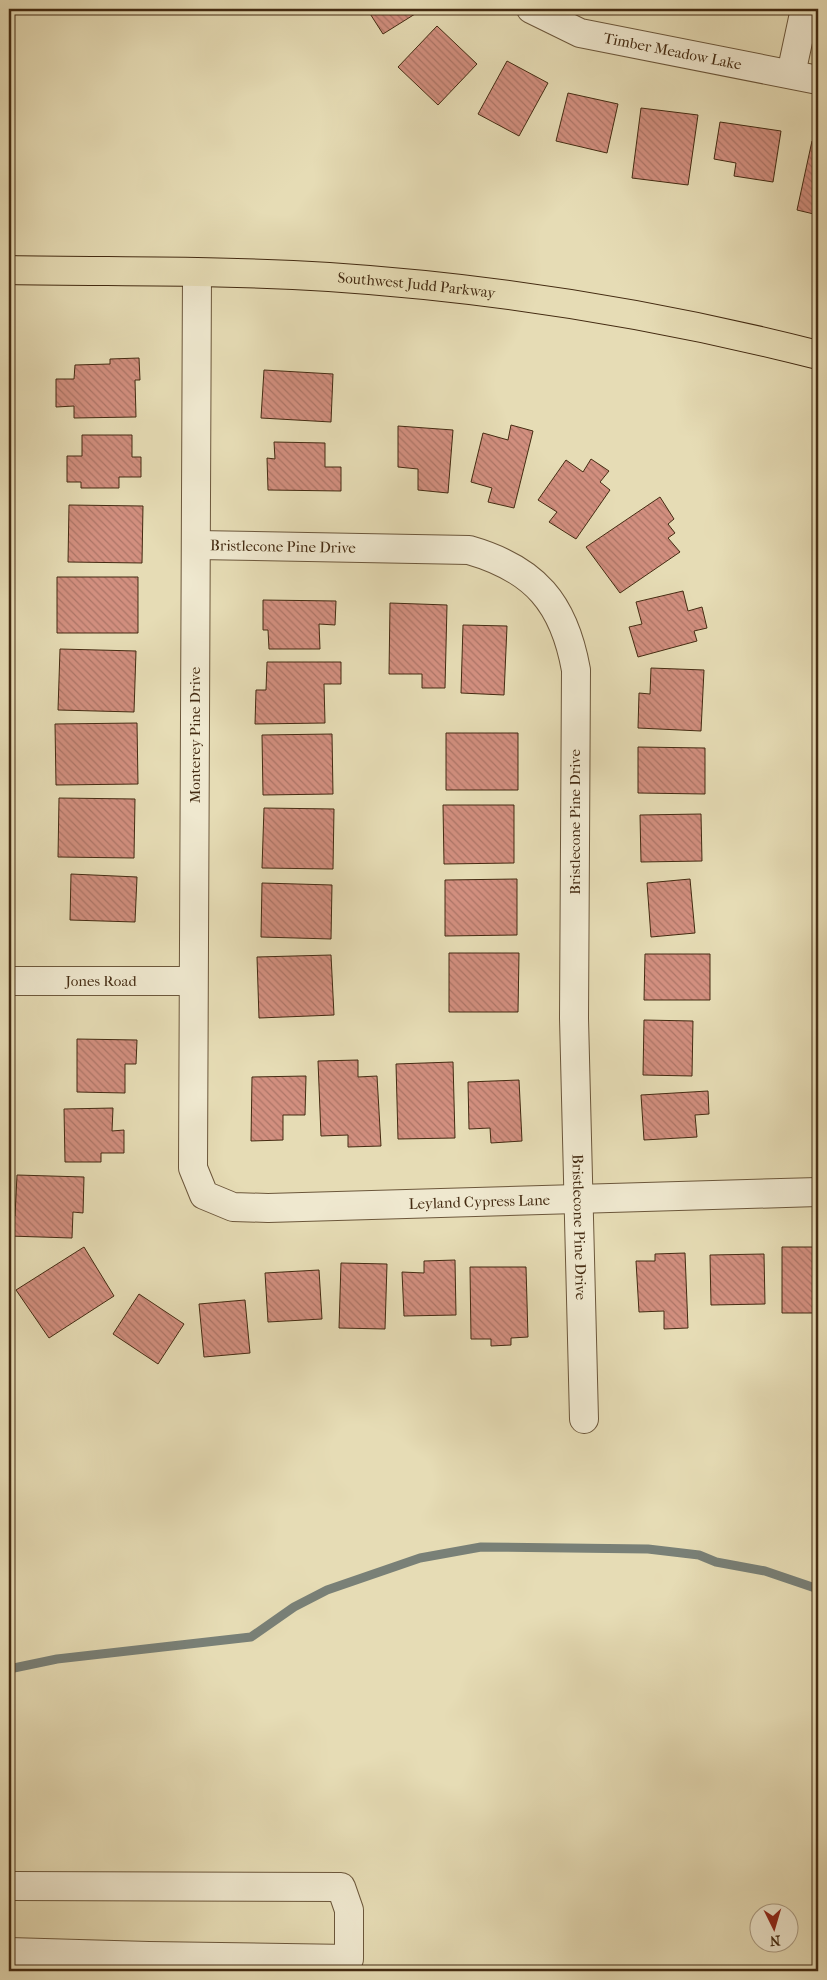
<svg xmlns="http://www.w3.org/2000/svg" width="827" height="1980" font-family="'IM FELL French Canon',serif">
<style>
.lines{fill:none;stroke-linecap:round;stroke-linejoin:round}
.stream{stroke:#798077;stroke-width:9}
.building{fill:url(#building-back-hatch);stroke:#442b12}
.minor-casing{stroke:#6c573b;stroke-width:30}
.highway-casing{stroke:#442b12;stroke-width:30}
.minor{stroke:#efe8cf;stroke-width:28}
.highway{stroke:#e6dcb5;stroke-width:28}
.labels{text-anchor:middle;stroke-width:4.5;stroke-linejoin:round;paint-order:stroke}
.street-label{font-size:15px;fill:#442b12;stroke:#efe8cf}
</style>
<defs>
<pattern id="building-back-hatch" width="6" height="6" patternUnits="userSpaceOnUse" patternTransform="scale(1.25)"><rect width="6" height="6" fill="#d28f7f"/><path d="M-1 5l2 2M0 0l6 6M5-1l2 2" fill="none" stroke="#ac7567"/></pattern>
</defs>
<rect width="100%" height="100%" fill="#e6dcb5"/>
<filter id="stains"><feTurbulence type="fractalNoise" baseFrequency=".004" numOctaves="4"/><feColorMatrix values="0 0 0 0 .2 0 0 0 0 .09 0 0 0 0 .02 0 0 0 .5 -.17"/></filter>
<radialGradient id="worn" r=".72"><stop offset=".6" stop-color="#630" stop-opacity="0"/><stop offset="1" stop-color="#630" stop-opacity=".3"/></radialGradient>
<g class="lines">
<path class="stream" d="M9 1669 57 1659 251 1637 294 1607 327 1590 420 1558 481 1547 648 1549 699 1555 716 1562 765 1571 818 1589"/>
</g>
<path class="building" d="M367 9H423L383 34Z
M437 26 477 64 438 105 398 67Z
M507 61 548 83 519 136 478 114Z
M568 93 618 104 607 153 556 141Z
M641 108 698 115 688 185 632 178Z
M720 122 781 131 773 182 734 176 736 163 714 159Z
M812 141 818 142V215L797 210Z
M139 358 140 380H135L136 417 74 418V406L56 407V379H74L75 365 110 364V359Z
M264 370 333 374 331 422 261 418Z
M511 425 533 431 514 508 488 502 492 488 471 482 483 433 508 440Z
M398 426 453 430 448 493 418 490V469L398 467Z
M82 435H132V457H141V477H119V488H81V482H67V456H82Z
M274 442 325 443V467H341V491L268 490 267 458 275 459Z
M591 459 609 471 600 482 610 490 576 539 549 522 557 512 538 500 566 460 583 472Z
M660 497 674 519 668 524 675 533 668 538 680 552 620 593 586 547Z
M69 505 143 506 142 563 68 562Z
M57 577H138V633H57Z
M683 591 688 611 702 607 707 628 694 631 697 641 638 657 629 627 642 624 636 602Z
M263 600 336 601 335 625 319 624 320 649H269L268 630H263Z
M390 603 447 605 445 688H422V674H389Z
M463 625 507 626 504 695 461 693Z
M60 649 136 651 134 712 58 710Z
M267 662H341V684H324L325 723 255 724 256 690H266Z
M651 668 704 670 701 731 638 728 639 693 650 694Z
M137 723 138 784 56 785 55 724Z
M446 733H518V790H446Z
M332 734 333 794 263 795 262 735Z
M638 747 705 748V794L638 793Z
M59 798 135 799 134 858 58 857Z
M443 805H514V863L444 864Z
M264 808 334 809 333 869 262 868Z
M701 814 702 861 641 862 640 815Z
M71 874 137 877 135 922 70 920Z
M517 879V935L445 936V880Z
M690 879 695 933 651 937 647 883Z
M262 883 332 885 331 939 261 937Z
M449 953H519L518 1012H449Z
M645 954H710V1000H644Z
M331 955 334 1015 259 1018 257 957Z
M644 1020 693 1021 692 1076 643 1075Z
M77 1039 137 1040 136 1064H125V1093L77 1092Z
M358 1060V1077L377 1076 381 1146 348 1147V1135L321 1136 318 1061Z
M453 1062 455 1138 398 1139 396 1064Z
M306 1076 305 1115H283V1140L251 1141 252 1077Z
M519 1080 522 1141 491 1143 490 1128 469 1129 468 1082Z
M708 1091 709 1114 695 1115 697 1137 644 1140 641 1095Z
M113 1108 112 1131 124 1130V1153H101V1162H65L64 1109Z
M17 1175 84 1177 83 1213 73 1212 72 1238 9 1236V1216H15Z
M84 1247 114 1296 49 1338 16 1290Z
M782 1247H817L818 1313H782Z
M685 1253 688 1328 664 1329V1311L639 1312 636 1261H655V1254Z
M764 1254 765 1304 711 1305 710 1255Z
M455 1260 456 1315 404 1316 402 1272 424 1273V1261Z
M341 1263 387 1264 385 1329 339 1328Z
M470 1267H526L528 1337 511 1338V1345L491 1346V1339H471Z
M319 1270 322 1319 268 1322 265 1273Z
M139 1294 184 1324 158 1364 113 1334Z
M245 1300 250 1353 204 1357 199 1304Z"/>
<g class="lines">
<g class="minor-casing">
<g id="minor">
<path id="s1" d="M531 9 580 33 818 80"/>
<path d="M791 74 805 9"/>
<path id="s2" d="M197 273 193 1168 204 1195 233 1207 268 1208 818 1192"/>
<path id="s3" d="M197 545 469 550C535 569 564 603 576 670L574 1018 584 1419"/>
<path id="s4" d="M9 981H193"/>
<path d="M9 1886 341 1887 349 1910V1959L149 1956 9 1952"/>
</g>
</g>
<g class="highway-casing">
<g id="highway">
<path id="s5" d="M9 270C115 272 222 270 329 277 494 288 658 314 818 355"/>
</g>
</g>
<use href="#minor" class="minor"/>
<use href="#highway" class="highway"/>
</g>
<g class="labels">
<g class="street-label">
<text dy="5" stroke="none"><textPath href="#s1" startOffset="149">Timber Meadow Lake</textPath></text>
<text dy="5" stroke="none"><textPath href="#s5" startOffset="408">Southwest Judd Parkway</textPath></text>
<text dy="5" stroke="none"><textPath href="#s3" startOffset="86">Bristlecone Pine Drive</textPath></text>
<text transform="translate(195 735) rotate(-90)" y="5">Monterey Pine Drive</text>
<text transform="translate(575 822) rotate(-90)" y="5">Bristlecone Pine Drive</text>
<text dy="5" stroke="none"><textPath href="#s4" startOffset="92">Jones Road</textPath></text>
<text dy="5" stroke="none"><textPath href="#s2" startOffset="1202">Leyland Cypress Lane</textPath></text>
<text dy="5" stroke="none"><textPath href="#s3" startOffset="1001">Bristlecone Pine Drive</textPath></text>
</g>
</g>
<rect width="827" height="1980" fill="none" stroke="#e6dcb5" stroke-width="30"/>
<rect x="10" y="10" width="807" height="1960" fill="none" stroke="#442b12" stroke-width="2.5"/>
<rect x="15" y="15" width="797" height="1950" fill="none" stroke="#442b12"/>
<g transform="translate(774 1928) rotate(175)"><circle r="24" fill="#efe8cf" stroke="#ab9c83"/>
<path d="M0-4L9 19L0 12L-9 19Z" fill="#8f2418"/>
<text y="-8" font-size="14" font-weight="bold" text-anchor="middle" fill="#442b12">N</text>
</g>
<rect width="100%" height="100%" filter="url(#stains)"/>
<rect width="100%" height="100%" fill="url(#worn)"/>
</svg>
